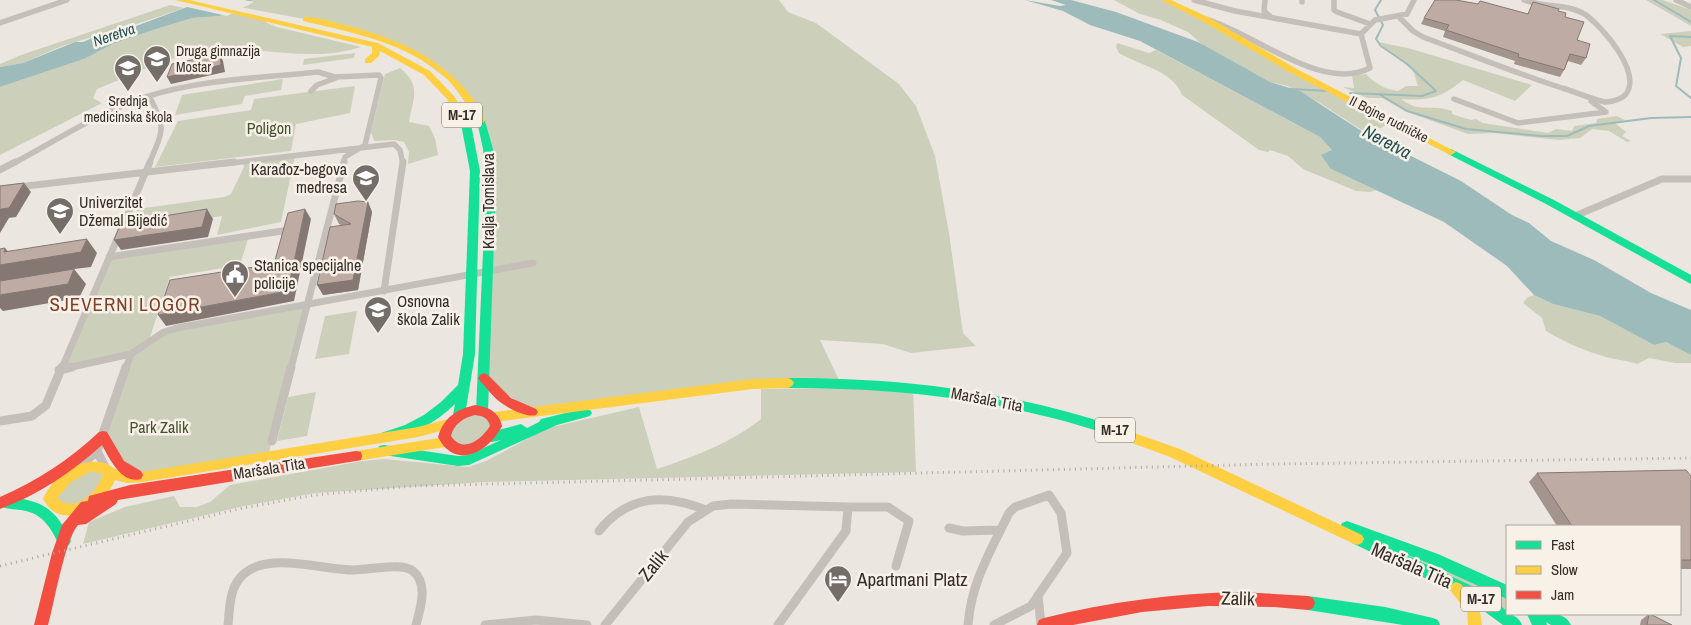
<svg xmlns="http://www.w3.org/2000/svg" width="1691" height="625" font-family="'Archivo Narrow',sans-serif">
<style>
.green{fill:#ccd0bb}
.water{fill:#9ebbbc}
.pier{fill:#ece6e0}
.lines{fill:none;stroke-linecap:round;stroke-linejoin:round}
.stream{stroke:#9ebbbc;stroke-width:2}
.street-far2{stroke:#c5bfba;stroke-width:5.5}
.street-far1{stroke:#c5bfba;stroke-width:7}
.street{stroke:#c5bfba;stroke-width:9}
.fast{fill:#16e098;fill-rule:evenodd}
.slow{fill:#ffcf43;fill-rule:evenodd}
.jam{fill:#f24e42;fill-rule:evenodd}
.rail{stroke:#aca8a4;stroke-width:3;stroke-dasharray:1 4.5;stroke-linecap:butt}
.wall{fill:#a3948d}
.shaded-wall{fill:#857873}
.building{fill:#beaca4;stroke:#857873}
.labels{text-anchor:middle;stroke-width:5;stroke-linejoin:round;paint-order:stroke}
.far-poi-label{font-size:14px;fill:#352d28;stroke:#f8f1e8;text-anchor:start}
.far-street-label{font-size:14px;fill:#352d28;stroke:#f8f1e8}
.far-water-label{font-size:15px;font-style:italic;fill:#214f54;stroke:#f8f1e8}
.shield{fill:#f8f1e8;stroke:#706862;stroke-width:1}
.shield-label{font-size:15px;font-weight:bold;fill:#352d28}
.park-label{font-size:16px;fill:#44522e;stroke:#f8f1e8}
.poi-label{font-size:16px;fill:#352d28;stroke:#f8f1e8;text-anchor:start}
.street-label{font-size:16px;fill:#352d28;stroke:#f8f1e8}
.water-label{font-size:18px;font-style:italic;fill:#214f54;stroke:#f8f1e8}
.quarter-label{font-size:19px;letter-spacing:1px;fill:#7f3e27;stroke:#f8f1e8}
.near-street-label{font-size:19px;fill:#352d28;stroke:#f8f1e8}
.near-poi-label{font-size:19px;fill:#352d28;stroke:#f8f1e8;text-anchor:start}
</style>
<rect width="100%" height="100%" fill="#ece6e0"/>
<path class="green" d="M253 0H779L788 12 816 23 899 84 916 106 935 156 949 233 963 333 976 346 911 353 883 344 820 340 840 382H808L534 413 484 378 490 198 481 120 457 86 403 46 310 20 239 7Z
M1114 0H1165L1292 70 1395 121 1368 134 1320 103 1288 86 1270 82 1206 48 1188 32 1161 20 1140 14Z
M1646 0H1663L1691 10V26Z
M170 5 184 8 134 25 113 34 99 35 62 46 23 63 0 67V64L21 55Z
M232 11 263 18 267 23 277 27 361 47C318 61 275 50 231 49 184 48 140 72 97 89L93 98 102 103 0 155V87L84 59 113 44 147 32 192 18 220 16Z
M1691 31V46L1683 47 1660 34Z
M1378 42 1408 48 1532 85 1515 101 1463 80C1441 98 1429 101 1401 99 1421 114 1431 103 1452 111V114L1471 120 1476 119 1483 123 1548 133 1556 129 1572 131 1574 126 1596 123 1597 119 1617 116 1625 120 1615 123 1626 132 1622 136 1631 141 1627 142 1609 131 1592 129 1580 138 1559 140 1494 133 1468 134 1405 111 1382 98H1367L1343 87 1354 88 1352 76 1366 74C1375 84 1385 89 1398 91L1406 86H1418L1413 70Z
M1117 43 1149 53 1156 50 1320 137 1332 150 1331 169 1376 190 1370 192 1356 191 1303 169 1288 156 1270 150 1268 152 1259 150 1182 95C1173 70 1140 66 1119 53L1116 47Z
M355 53 354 58 303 65 304 59Z
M400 68C422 86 413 98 409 122L429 126 435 138 438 155 408 164 409 152 404 142 394 140 374 141 371 132 385 74Z
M283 79 281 90 245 96 242 104 175 115 182 95Z
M355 86 350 113 296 124 291 151 155 167 178 121 251 110 254 99Z
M295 156 281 222 217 235 222 216 128 230 137 209 224 197 231 194 244 167 243 162Z
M249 236 240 265 170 277 149 340 164 332 308 305 268 456 142 477 126 473 103 436 131 354 61 370 111 257Z
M1534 295 1553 304 1600 316 1654 345 1666 342 1691 355V363H1675L1649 358 1637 364C1626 360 1616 360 1606 357 1585 351 1564 342 1546 331L1542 318 1523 303 1528 297Z
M357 311 349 354 315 359 325 316Z
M913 387 916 472 485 482 316 493 244 506 83 544 89 522 125 507 174 496 180 507H197L210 502 230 485 362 461 384 459 468 467 486 461 548 428 639 407 657 469C693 457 731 443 761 419V389Z
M316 392 307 436 277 441 288 397Z
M474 412 495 424 479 446 450 445 448 428Z
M81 470 108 473 90 502 58 508 53 493Z
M1394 548 1494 589 1507 597V613Z"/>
<path class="water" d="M206 0H253L220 16 192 18 147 32 113 44 84 59 0 87V67L23 63 75 42H83L99 35 113 34 122 28 128 29Z
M1025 0 1060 6 1066 5 1051 0H1071L1116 12 1198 42 1270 82 1300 91 1363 132 1461 181 1512 215 1529 223 1551 241 1594 260 1651 293 1691 310V355L1666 342 1654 345 1600 316 1553 304 1534 295 1507 266 1444 222 1331 169 1321 155 1332 150 1320 137 1140 41 1090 25 1063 11Z"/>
<path class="pier" d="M199 0H244L254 2 227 16 183 6Z"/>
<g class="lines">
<path class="stream" d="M1654 0 1691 22
M1691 37 1670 36 1681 58 1676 86 1691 98
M1291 89 1328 91
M1350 93 1422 96 1436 91 1407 64 1381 46 1376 39 1383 25 1375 10 1381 0
M1379 94 1407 111 1466 129 1541 136H1567L1589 126 1651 118 1691 117"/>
<path class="street-far2" d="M1194 0 1235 11 1361 34
M1265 0 1264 11 1271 17
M1302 0V2
M1334 0V10L1337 12 1370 24
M1676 0 1691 7
M1399 17 1413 31 1423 37C1469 54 1515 73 1562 88 1576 92 1591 99 1605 102 1612 102 1622 99 1626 94 1642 72 1603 28 1586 15 1568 3 1544 8 1524 0
M1205 19C1253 32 1321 93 1370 68L1361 34 1375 20 1407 14 1414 0
M0 23 67 0
M311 91 317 85 336 78
M149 96C167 129 163 130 149 164
M1454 99 1518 123 1606 112 1591 101
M12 164C56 141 102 110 149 96 202 79 263 78 318 72L335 77 379 75 381 78 365 145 345 157 343 164
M223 164 394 144 400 150 403 164"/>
<path class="street-far1" d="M0 170 15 162
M0 189 234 162
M1575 216 1662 179H1691
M109 257 282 231
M384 291 403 162
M62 368 150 162
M67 368 131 354 164 332 177 328 533 263
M126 368 131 354
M291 368 344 162"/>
<path class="street" d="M59 370 72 367
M0 421 32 416 46 405 62 367
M272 441 291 367
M97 451 106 469
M77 469 97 451 126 367
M848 507H888L909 521 896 566
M949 528 963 531 1000 530
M599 531C628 495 664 493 706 510
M1038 595 1041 625
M228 625C230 606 229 586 245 573 271 552 323 570 354 570 369 570 402 562 413 571 429 584 420 609 416 625
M485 625 536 620 587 625
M605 625 688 522 713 506 731 504 848 507 846 531 778 625
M968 625C971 583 991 550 1009 513L1015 507 1049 495 1061 513 1067 553 1031 606 994 625"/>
<path class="fast" d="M481 118 485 121 493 149 496 184 488 411 486 414 482 416 478 414 476 411 486 184 483 149 477 121Z
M466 121 471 124 480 171 475 354 465 415 463 418 459 420 455 418 453 415 455 404C435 424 412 434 386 442L381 441 380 437 381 433 405 425 424 415 441 402 458 385 463 354 470 171 461 124Z
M1451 149 1554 200 1691 275V284L1546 204 1448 154 1446 152Z
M788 378C906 378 1009 391 1121 428L1123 432 1121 436 1117 437C1005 400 906 388 788 388L784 386 782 383 784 380Z
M586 408 590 410 592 413 590 416 557 425 469 465 458 466 384 455 379 454 378 450 379 446 384 445 458 456 468 455 501 440 492 442 487 441 486 437 487 433 521 424 527 428 539 422 541 419Z
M7 497C43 500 56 509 71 541L69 545 64 547 59 545C52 530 44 515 26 511 18 509 10 510 2 507L0 503 2 499Z
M1347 521 1438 554 1507 585V599L1428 563 1398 551 1476 588 1507 611V614C1514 614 1520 619 1522 625H1503L1466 598 1352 543 1350 539 1352 535 1342 531 1340 527 1342 523Z
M1308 596 1385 607 1433 618 1438 620 1440 625H1403L1308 610 1303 608 1301 603 1303 598Z
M1527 614C1541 614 1564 609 1571 625H1551L1546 622 1547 625H1532Z"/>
<path class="slow" d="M175 0H189L378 43 430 71 454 96 471 124 466 127 463 126 447 99 424 75 380 51 379 56 371 63H365V59L372 53V47Z
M1161 0H1171L1208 17 1295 68 1456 152 1451 155 1448 154 1289 72 1202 21Z
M303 17C316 16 332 22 345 25 392 37 438 55 470 95 476 102 480 112 485 121L481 124 478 123C468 108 460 92 447 79 408 43 354 33 303 21Z
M788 378 792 380 794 383 792 386 788 388 753 389 494 422 490 420 488 417 490 414 494 412 753 379Z
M448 419 452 420 454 424 452 428 418 437 142 482 127 483 115 480C105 506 61 534 43 499 54 475 78 457 105 463 110 465 111 467 115 469 123 473 133 472 142 472L418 427ZM91 471 103 474C98 492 75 515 57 498L71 482Z
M1117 427 1180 449 1362 535 1364 539 1362 543 1357 545 1352 543 1170 457 1113 436 1111 432 1113 428Z
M445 437 450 438 451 442 450 446 445 447 356 461 351 460 350 456 351 452 356 451Z
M1456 582 1461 584 1479 605 1482 625H1468L1467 612 1449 589 1451 584Z"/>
<path class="jam" d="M484 373 488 375 511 398 536 409 538 412 536 415C528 418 510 409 503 404 494 399 487 388 480 381L478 378 480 375Z
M475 405C489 407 499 412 502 426 489 452 455 471 438 437 444 417 456 410 475 405ZM475 415C483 416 488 418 490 426 481 440 463 454 451 436 454 424 463 418 475 415Z
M103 431 107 432 124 461 141 471 143 475 141 479C122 485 109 458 102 445 72 472 38 495 0 509V497C37 481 69 460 99 432Z
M356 451 361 452 362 456 361 460 356 461 118 500 116 504 86 524 78 525C65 539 54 604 48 625H34L52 553 62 525 81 502 88 501 89 496 130 485Z
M1241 592 1308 596 1313 598 1315 603 1313 608 1308 610 1274 607 1208 606 1142 612 1073 625H1037L1039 620 1044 618C1109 602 1174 593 1241 592Z"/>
<path class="rail" d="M0 566 243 508 315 495 413 486 1275 464 1691 458"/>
</g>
<path class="wall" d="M1533 2 1558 11 1565 17 1586 58 1581 65 1568 61 1564 70 1560 77 1514 64 1515 61 1443 37 1445 31 1421 24 1424 18 1528 14Z
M368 202 372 212 358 290 323 295 341 225 339 224 334 214Z
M1537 473 1691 476V569H1680V526H1557L1529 482Z
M1649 614 1672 625H1640L1641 620Z"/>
<path class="shaded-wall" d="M220 54 223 61 225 72 171 84 167 77Z
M24 183 31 192 16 217 9 218 0 233V210Z
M368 202 372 212 358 290 323 295 317 285Z
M207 209 213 219 208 237 121 250 114 240Z
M305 209 311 219 294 301 166 326 158 315 288 291Z
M87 239 97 253 91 267 74 269 86 284 79 298 3 311 0 308V265L4 252 5 248 17 262Z"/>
<path class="building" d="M1435 0H1456L1478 4 1480 1 1528 14 1533 2 1559 9 1558 11 1566 13 1565 17 1584 22 1577 40 1590 44 1586 58 1570 54 1564 70 1518 57 1519 54 1446 30 1449 25 1424 18Z
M220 54 221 65 167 77 172 64Z
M24 183 9 208 1 209 0 210V186Z
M358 201 368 202 353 280 317 285 330 227 351 224 334 214 336 204Z
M207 209 202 227 114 240 121 223Z
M305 209 288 291 158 315 170 280 274 264 288 213Z
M87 239 81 252 0 265V249L5 248 4 252Z
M74 269 68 284 0 295V281Z
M1686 470 1691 476V560H1680V526H1572L1537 473Z
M1649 614H1650L1672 625H1647Z"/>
<defs>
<g id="school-pin" transform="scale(1.4375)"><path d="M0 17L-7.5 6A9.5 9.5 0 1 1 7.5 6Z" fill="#756e68" stroke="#f8f1e8"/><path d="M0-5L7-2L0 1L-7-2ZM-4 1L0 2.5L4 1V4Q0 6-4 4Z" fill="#fff"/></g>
<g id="university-pin" transform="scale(1.4375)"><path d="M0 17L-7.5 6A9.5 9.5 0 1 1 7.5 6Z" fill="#756e68" stroke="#f8f1e8"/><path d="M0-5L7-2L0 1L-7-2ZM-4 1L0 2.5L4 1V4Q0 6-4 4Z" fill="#fff"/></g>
<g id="civic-pin" transform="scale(1.4375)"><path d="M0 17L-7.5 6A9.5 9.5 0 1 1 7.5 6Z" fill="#756e68" stroke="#f8f1e8"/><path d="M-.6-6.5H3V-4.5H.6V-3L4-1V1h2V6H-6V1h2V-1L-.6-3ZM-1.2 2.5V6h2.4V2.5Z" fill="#fff"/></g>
<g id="hotel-pin" transform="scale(1.4375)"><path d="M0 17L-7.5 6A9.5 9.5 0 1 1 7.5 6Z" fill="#756e68" stroke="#f8f1e8"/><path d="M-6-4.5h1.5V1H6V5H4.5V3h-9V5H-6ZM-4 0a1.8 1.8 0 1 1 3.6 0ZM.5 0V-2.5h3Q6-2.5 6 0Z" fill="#fff"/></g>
</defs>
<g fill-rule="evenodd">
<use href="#school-pin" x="157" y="59"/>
<use href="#school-pin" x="128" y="68"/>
<use href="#school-pin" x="366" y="178"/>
<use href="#university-pin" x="60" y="211"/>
<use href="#civic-pin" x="235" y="274"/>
<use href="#school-pin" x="378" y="310"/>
<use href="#hotel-pin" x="838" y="579"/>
</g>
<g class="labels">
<g class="far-poi-label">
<text x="176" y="56">Druga gimnazija<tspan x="176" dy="16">Mostar</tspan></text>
<text x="128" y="106" text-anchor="middle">Srednja<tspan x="128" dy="16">medicinska škola</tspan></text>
</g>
<g class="far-street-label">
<text transform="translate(1389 119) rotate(27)" y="5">II Bojne rudničke</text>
</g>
<g class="far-water-label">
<text transform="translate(114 35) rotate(-19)" y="5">Neretva</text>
</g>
<g class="shield">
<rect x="442" y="102.5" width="40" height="25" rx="4"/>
<rect x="1095" y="417.5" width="40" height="25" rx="4"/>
<rect x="1461" y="586.5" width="40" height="25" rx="4"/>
</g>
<g class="shield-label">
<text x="462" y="120">M-17</text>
<text x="1115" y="435">M-17</text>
<text x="1481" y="604">M-17</text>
</g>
<g class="park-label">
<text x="269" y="134">Poligon</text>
<text x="159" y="433">Park Zalik</text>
</g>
<g class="poi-label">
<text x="347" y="175" text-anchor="end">Karađoz-begova<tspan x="347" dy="18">medresa</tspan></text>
<text x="79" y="208">Univerzitet<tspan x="79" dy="18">Džemal Bijedić</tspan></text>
<text x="254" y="271">Stanica specijalne<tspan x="254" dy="18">policije</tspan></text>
<text x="397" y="307">Osnovna<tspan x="397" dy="18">škola Zalik</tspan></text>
</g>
<g class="street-label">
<text transform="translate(488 201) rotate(-90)" y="6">Kralja Tomislava</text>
<text transform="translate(987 399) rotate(11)" y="6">Maršala Tita</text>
<text transform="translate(269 468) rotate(-9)" y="6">Maršala Tita</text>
</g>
<g class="water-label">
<text transform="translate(1387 142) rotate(28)" y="6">Neretva</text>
</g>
<g class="quarter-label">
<text x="125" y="311">SJEVERNI LOGOR</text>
</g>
<g class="near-street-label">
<text transform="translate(653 565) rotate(-51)" y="7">Zalik</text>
<text transform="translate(1412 565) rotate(24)" y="7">Maršala Tita</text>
<text transform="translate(1238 598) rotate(2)" y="7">Zalik</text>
</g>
<g class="near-poi-label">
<text x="857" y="586">Apartmani Platz</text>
</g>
</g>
<rect x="1506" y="525" width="175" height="90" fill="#f8f1e8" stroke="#aaa39b"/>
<rect x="1516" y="541" width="25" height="8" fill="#16e098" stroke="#aaa39b"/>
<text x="1551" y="550" font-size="15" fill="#352d28">Fast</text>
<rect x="1516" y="566" width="25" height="8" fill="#ffcf43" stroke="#aaa39b"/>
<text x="1551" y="575" font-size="15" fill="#352d28">Slow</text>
<rect x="1516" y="591" width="25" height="8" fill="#f24e42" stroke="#aaa39b"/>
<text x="1551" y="600" font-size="15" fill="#352d28">Jam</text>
</svg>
